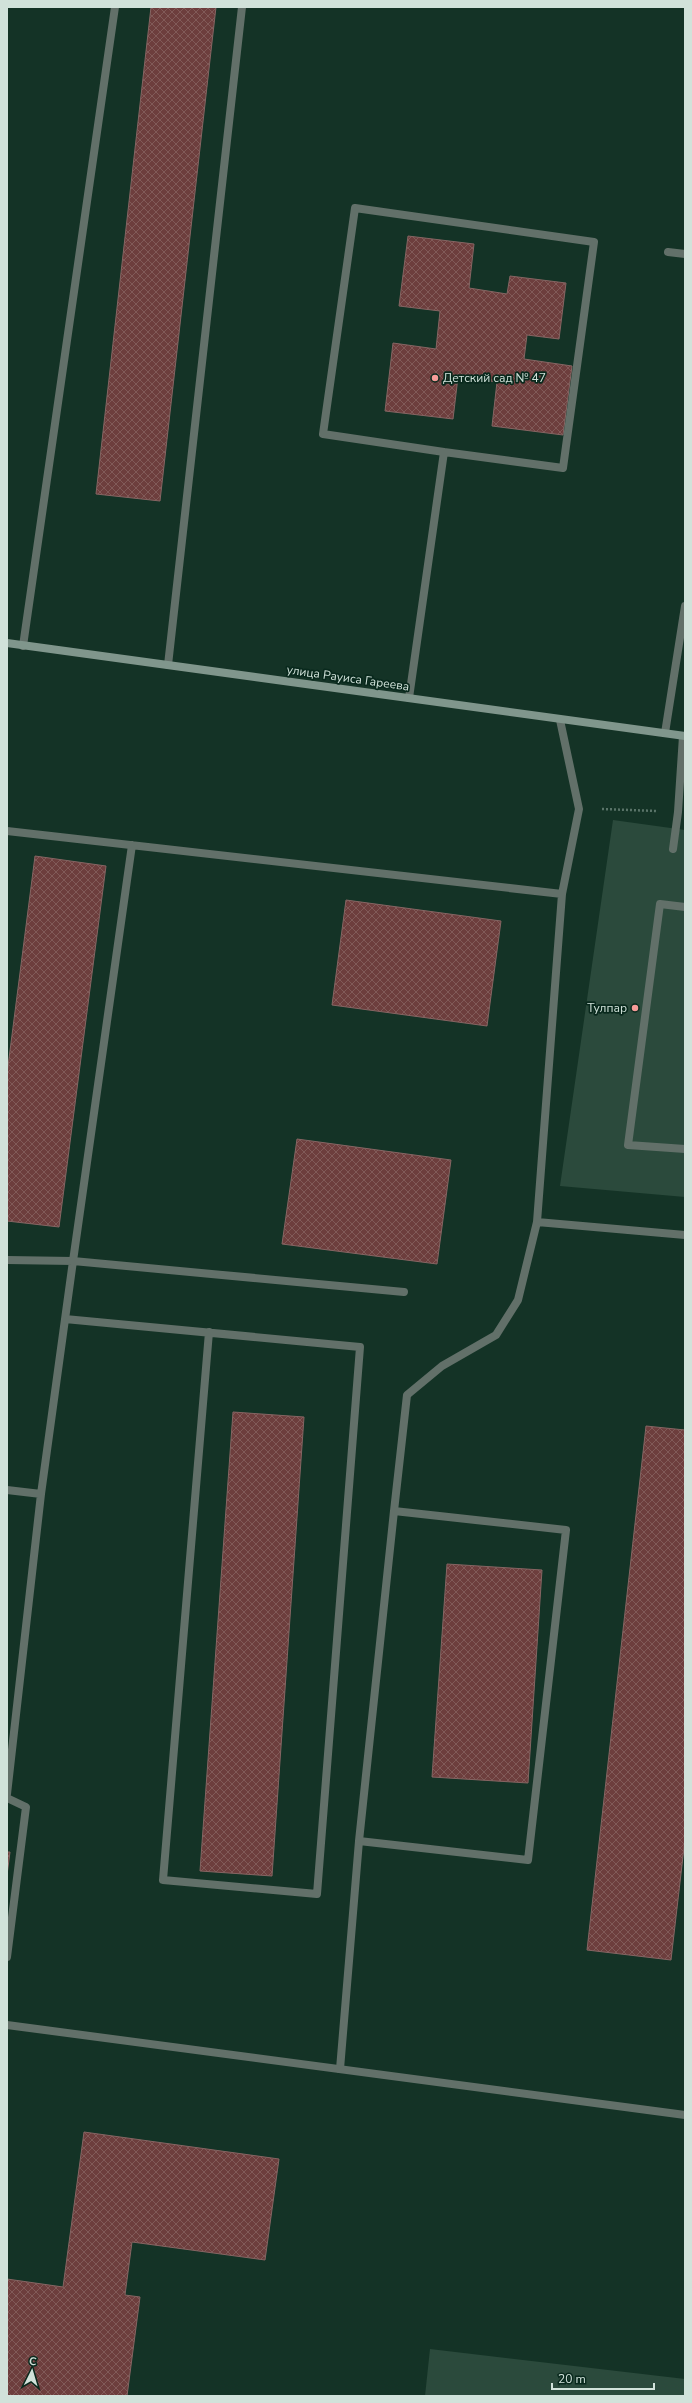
<svg xmlns="http://www.w3.org/2000/svg" width="692" height="2403" font-family="'Nunito Sans',sans-serif">
<style>
.pitch{fill:#2b4a3c}
.building{fill:url(#building-cross-hatch);stroke:#866563}
.lines{fill:none;stroke-linecap:round;stroke-linejoin:round}
.path{stroke:#5a7469;stroke-width:2.5;stroke-dasharray:2 2;stroke-linecap:butt}
.lane{stroke:#627069;stroke-width:8}
.street{stroke:#627069;stroke-width:8}
.secondary{stroke:#80968c;stroke-width:8}
.poi-dot{fill:#f59b98;stroke:#09291d;stroke-width:1.5}
.labels{text-anchor:middle;stroke-width:3.5;stroke-linejoin:round;paint-order:stroke}
.poi-label{font-size:12px;fill:#d1e2da;stroke:#09291d;text-anchor:start}
.street-label{font-size:12px;fill:#d1e2da;stroke:#09291d}
</style>
<defs>
<pattern id="building-cross-hatch" width="8" height="8" patternUnits="userSpaceOnUse"><rect width="8" height="8" fill="#6d3e3d"/><path d="M0 0l8 8M0 8l8-8" fill="none" stroke="#815a58"/></pattern>
</defs>
<rect width="100%" height="100%" fill="#143326"/>
<path class="pitch" d="M613 820 685 830V1197L560 1186Z
M430 2349 685 2379V2396H425Z"/>
<path class="building" d="M151 7H216L160 501 96 494Z
M408 236 474 244 469 288 507 294 510 276 566 283 559 339 527 335 524 359 572 366 563 435 492 426 497 382 458 377 453 419 385 411 393 343 436 349 440 311 399 306Z
M35 856 106 866 59 1227 7 1221V1074Z
M346 900 501 921 487 1026 332 1005Z
M297 1139 451 1160 437 1264 282 1244Z
M233 1412 304 1417 272 1876 200 1871Z
M646 1426 685 1430V1839L671 1960 587 1950Z
M447 1564 542 1570 528 1783 432 1777Z
M7 1852H10L7 1875Z
M84 2132 279 2159 265 2260 132 2242 125 2295 140 2297 127 2396H7V2279L63 2287Z"/>
<g class="lines">
<path class="path" d="M602 809 657 811"/>
<path class="lane" d="M668 252 685 254
M23 646 115 7
M168 665 242 7
M409 698 444 452 323 434 355 208 594 242 563 468 444 452
M665 733 685 606
M7 831 562 894 579 809 560 720
M673 849 678 812 683 736
M685 907 660 904 628 1145 685 1149
M537 1222 685 1235
M7 1260 73 1261 132 845
M65 1319 360 1347 317 1894 163 1880 209 1332
M7 1490 41 1494 73 1261 404 1292
M394 1511 407 1395 442 1366 496 1335 518 1300 537 1222 562 894
M7 1794 41 1494
M7 1798 26 1807 7 1957
M340 2069 359 1841 528 1860 566 1530 394 1511 359 1841"/>
<path class="street" d="M7 2025 685 2115"/>
<path class="secondary" d="M7 643 685 736"/>
</g>
<g class="poi-dot">
<circle cx="435" cy="378" r="4"/>
<circle cx="635" cy="1008" r="4"/>
</g>
<g class="labels">
<g class="poi-label">
<text x="443" y="382">Детский сад № 47</text>
<text x="627" y="1012" text-anchor="end">Тулпар</text>
</g>
<g class="street-label">
<text transform="translate(348 678) rotate(8)" y="4">улица Рауиса Гареева</text>
</g>
</g>
<rect width="692" height="2403" fill="none" stroke="#d1e2da" stroke-width="16"/>
<g transform="translate(32 2371) rotate(5)" stroke="#09291d" stroke-width="3" paint-order="stroke">
<path d="M0-3L7 15L0 10L-7 15Z" fill="#d1e2da"/>
<text y="-6" font-size="11" font-weight="bold" text-anchor="middle" fill="#d1e2da">С</text>
</g>
<path d="M552 2383v6h102v-6" fill="none" stroke="#d1e2da" stroke-width="2"/>
<text x="558" y="2383" font-size="12" fill="#d1e2da" stroke="#09291d" stroke-width="3" paint-order="stroke">20 m</text>
</svg>
